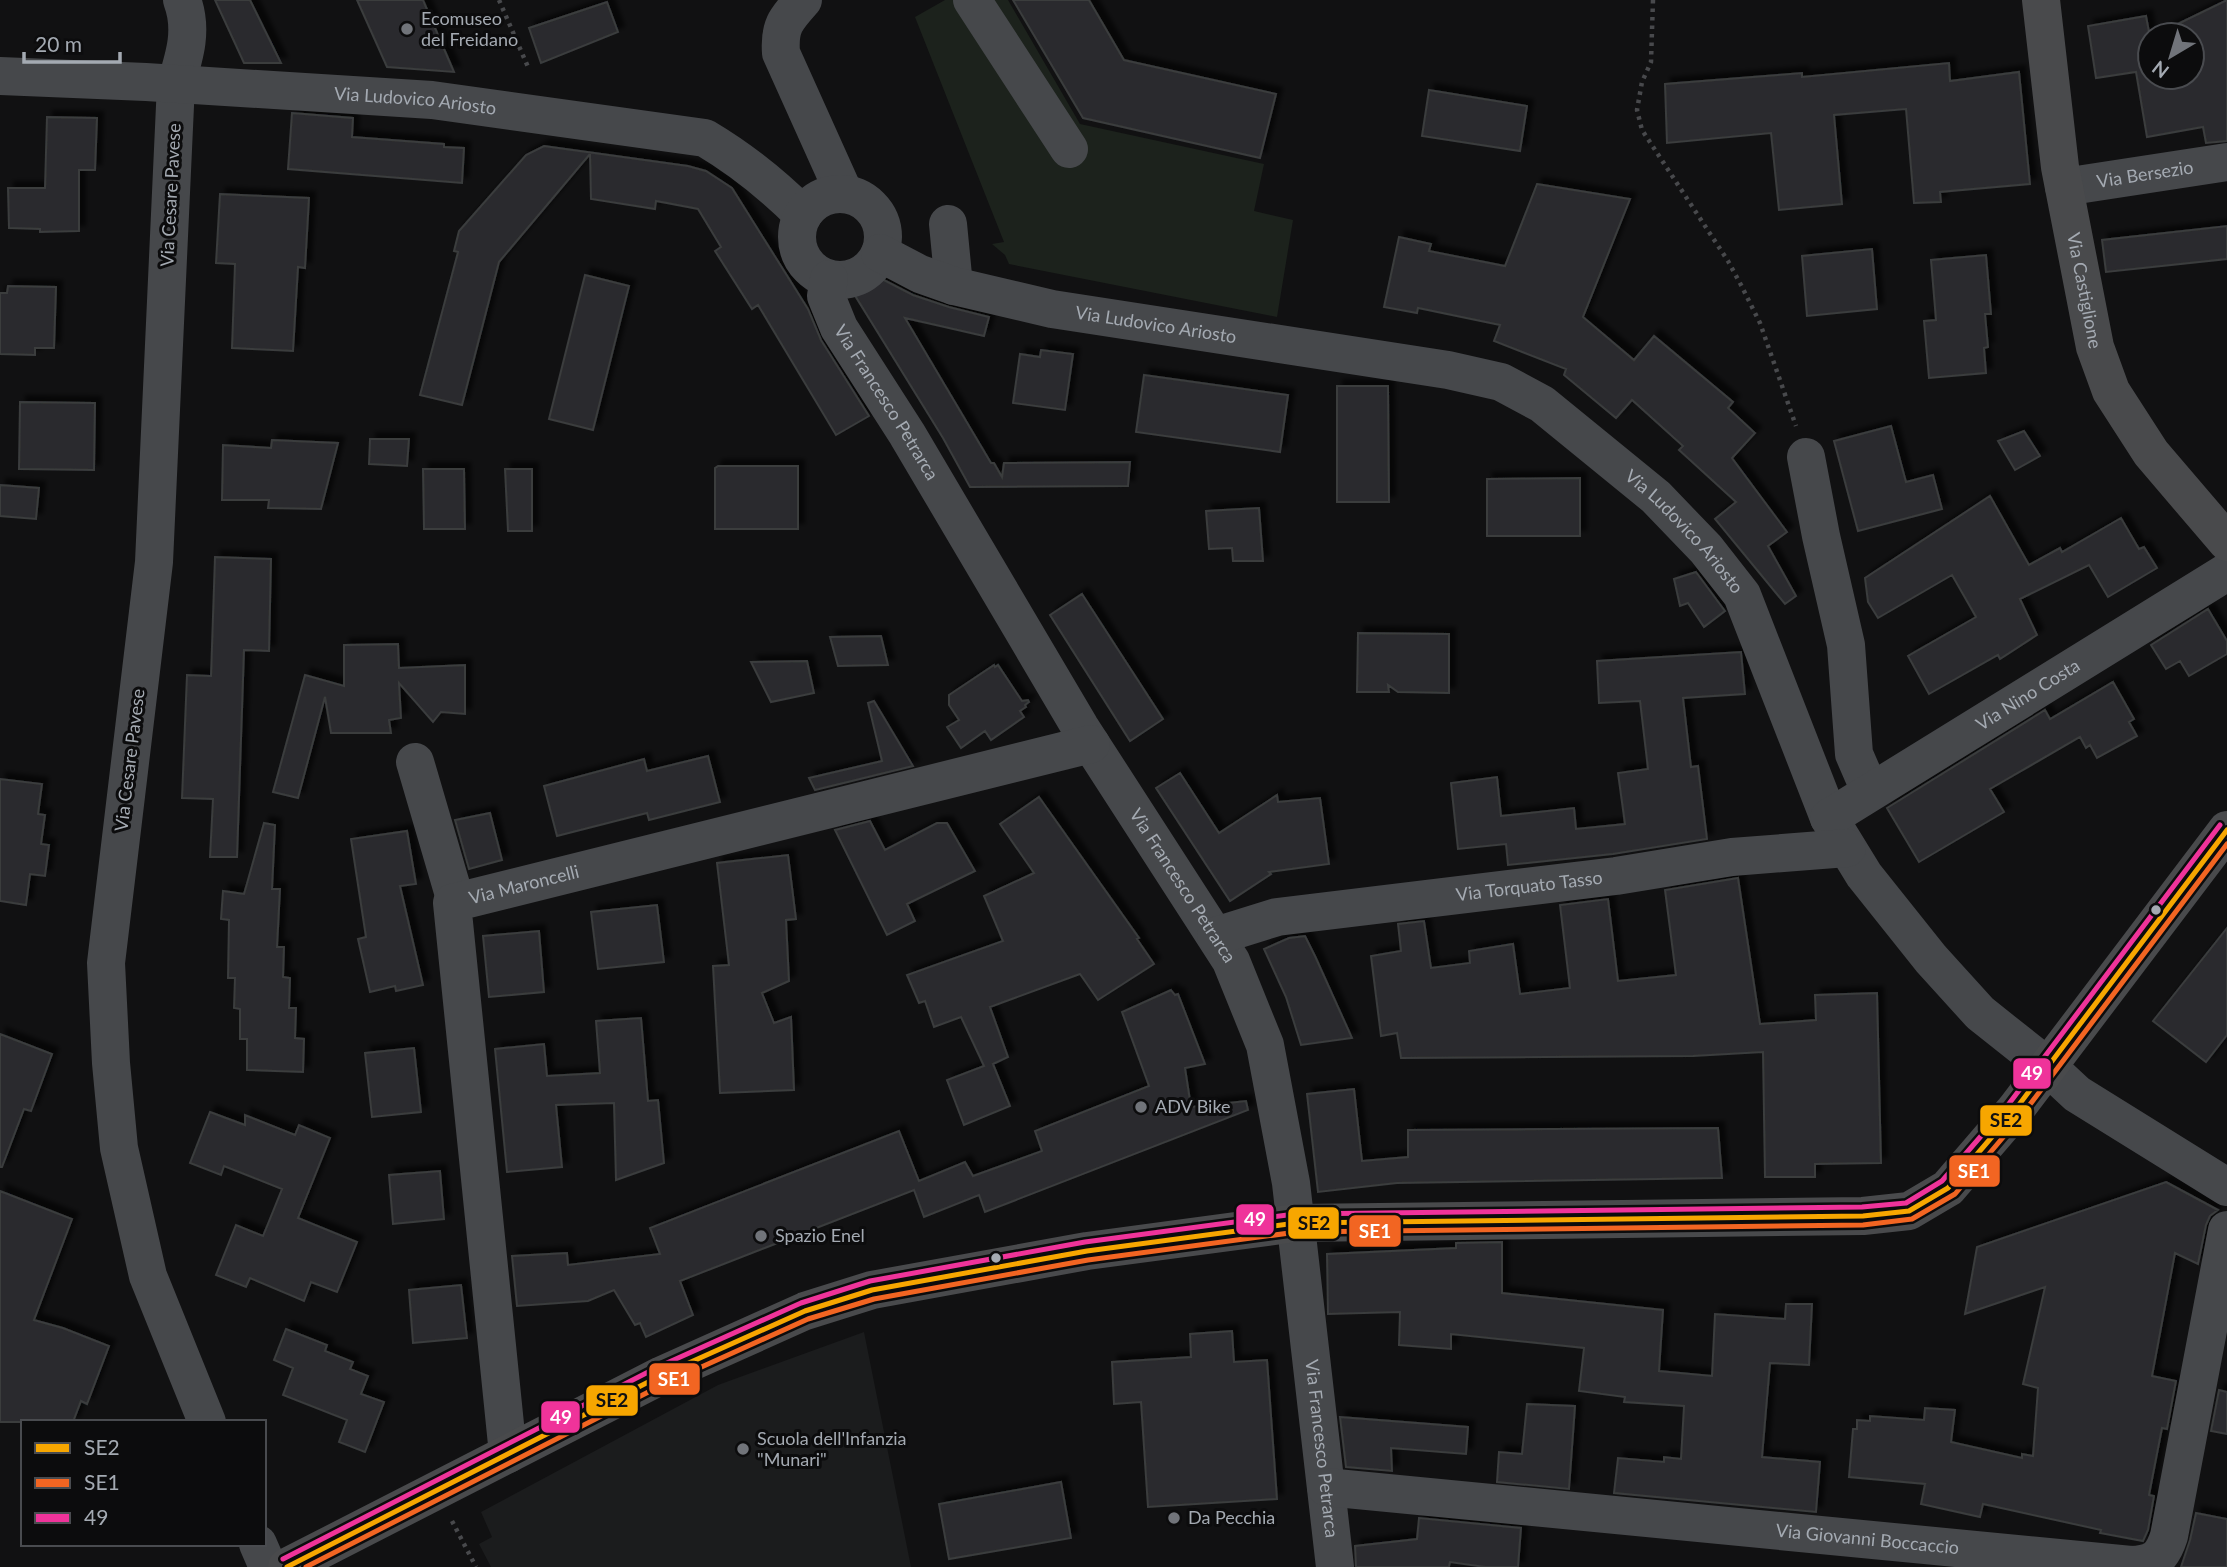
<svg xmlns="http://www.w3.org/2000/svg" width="2227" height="1567" font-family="Lato,sans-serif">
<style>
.built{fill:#1b1c1d}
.green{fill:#1c221c}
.building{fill:#2c2c2d;stroke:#3a3c3e;stroke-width:2;filter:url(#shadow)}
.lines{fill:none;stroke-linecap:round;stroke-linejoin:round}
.path{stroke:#48494c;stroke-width:4.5;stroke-dasharray:3.5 5;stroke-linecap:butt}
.minor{stroke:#46484b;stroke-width:38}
.major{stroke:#494a4c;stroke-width:38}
.bus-1-casing{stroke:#0c0c0d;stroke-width:10}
.bus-2-casing{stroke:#0c0c0d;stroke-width:10}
.bus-3-casing{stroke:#0c0c0d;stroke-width:10}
.bus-1{stroke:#f7a600;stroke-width:5}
.bus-2{stroke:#f26522;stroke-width:5}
.bus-3{stroke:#ef339a;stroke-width:5}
.poi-dot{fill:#71747a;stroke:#0c0c0d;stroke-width:2.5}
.bus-dot{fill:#a4aab2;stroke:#0c0c0d;stroke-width:2.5}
.labels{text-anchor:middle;stroke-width:6;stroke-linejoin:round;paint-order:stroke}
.poi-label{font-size:18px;fill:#a4aab2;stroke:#0c0c0d;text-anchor:start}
.street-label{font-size:18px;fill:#a4aab2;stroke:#0c0c0d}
.line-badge{stroke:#0c0c0d;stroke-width:2.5}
.badge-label{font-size:19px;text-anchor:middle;font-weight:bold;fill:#fff}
.pale-badge-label{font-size:19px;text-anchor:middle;font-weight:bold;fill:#111}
</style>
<defs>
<filter id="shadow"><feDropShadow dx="6" dy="-6" stdDeviation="2" flood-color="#0009"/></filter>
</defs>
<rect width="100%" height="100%" fill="#111112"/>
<path class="built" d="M864 1332 911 1567H491L479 1544 492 1537 481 1512 718 1385Z"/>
<path class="green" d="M945 0H1008L1080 124 1264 164 1254 211 1293 220 1277 317 1009 264 1005 255 992 244 1004 242 915 17Z"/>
<path class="building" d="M215 0H250L281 63H244Z
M357 0H423L454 72 387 67Z
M1013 0H1089L1124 60 1276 94 1260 158 1083 118Z
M2227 0V141L2206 143 2203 127 2147 137 2136 72 2096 78 2088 26 2146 16 2150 37V77H2192V35H2155Z
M607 2 618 32 541 63 529 28Z
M1949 63 1950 81 2019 72 2030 184 1940 192 1941 202 1914 203 1906 109 1834 115 1842 204 1779 210 1771 133 1667 143 1665 84 1802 73V77Z
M1429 90 1527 106 1520 151 1422 136Z
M292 113 353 118 352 137 444 144V147L464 148 462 183 288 169Z
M47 117 97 118 95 170H79V231L40 232V229L9 228 8 188H45Z
M544 146 688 166 706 171 732 188 808 309 821 340 869 416 836 435 758 305 752 309 715 251 721 247 698 209 656 201 655 209 591 199 590 154 499 262 462 405 420 395 458 252 454 251 459 231 526 155Z
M1537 184 1630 199 1583 317 1634 360 1654 336 1733 402 1728 408 1755 433 1732 458 1787 532 1768 546 1796 596 1785 604 1715 519 1736 502 1679 450 1683 446 1632 400 1616 418 1564 375 1566 369 1494 341 1500 325 1418 308 1417 313 1384 307 1399 237 1431 244 1429 251 1505 266Z
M220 194 309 198 305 268 298 267 293 351 232 348 235 264 216 263Z
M2227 226V259L2106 272 2102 240Z
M1872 249 1877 309 1807 316 1802 256Z
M1986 255 1991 314H1985L1988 347 1984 348 1986 373 1929 378 1924 321 1936 320 1931 260Z
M585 275 629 286 593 430 549 419Z
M880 278 913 295 949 307 989 317 984 336 905 318 991 463H994L1002 477 1004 463 1130 462 1128 486 970 487 943 438 854 294Z
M8 286 56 287 54 348H35V355L0 354V293H7Z
M1041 350 1073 354 1065 410 1013 403 1020 354 1040 357Z
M1144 375 1288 395 1280 452 1136 432Z
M1337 386H1388L1389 502H1337Z
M20 402 95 403 94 470 19 469Z
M1891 426 1906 482 1933 475 1942 509 1858 531 1834 441Z
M2024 431 2040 456 2015 470 1998 441Z
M370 439H409L407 466 369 464Z
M272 440 338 443 321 509 268 508 269 500H222L223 445 271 448Z
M718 466H798V529H715V468Z
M423 469H464L465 529H424Z
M505 469H532V531H508Z
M1580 478V536H1487V479Z
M0 485 39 488 36 519 0 516Z
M1990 496 2029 565 2060 548 2062 552 2121 518 2139 549 2144 547 2157 568 2108 597 2089 565 2020 599 2037 635 2000 659 1998 655 1929 694 1908 656 1976 617 1952 575 1878 618 1868 602 1865 578Z
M1259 508 1263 561H1233L1232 548 1209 549 1206 511Z
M215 557 271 559 269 651 244 650 237 857H210L213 799 182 798 187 675 211 676Z
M1696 572 1725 611 1704 627 1688 603 1680 606 1674 579Z
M1082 594 1163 719 1130 741 1050 615Z
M2208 609 2227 641V654L2189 676 2180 661 2166 669 2151 645Z
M1358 633 1449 634V693L1398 692 1388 685 1389 692H1357Z
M881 636 888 665 838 666 830 637Z
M398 644 399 668 465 665V714L441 712 433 722 399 683 401 718 389 720 391 733H331L325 697 298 798 273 792 305 675 344 686V645Z
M1741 652 1745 694 1683 698 1691 767 1698 766 1707 839 1613 854 1508 865 1506 844 1458 849 1451 783 1497 777 1501 816 1574 808 1576 829 1625 824 1618 773 1648 769 1640 701 1599 703 1597 661Z
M807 661 814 693 771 702 751 662Z
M994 665 995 667 998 665 1022 701 1028 700 1029 702 1025 705 1026 707 1020 711 1024 717 991 740 985 731 961 748 947 727 959 720 949 705V695Z
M2113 682 2134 719 2129 722 2137 736 2097 758 2090 745 2086 748 2080 737 1990 789 2004 812 1919 862 1887 808 2045 710 2050 719Z
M874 701 913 766 815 790 809 778 882 761 868 703Z
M708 756 720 802 649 820 647 813 557 836 544 786 644 759 647 771Z
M1180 773 1219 833 1277 795 1278 802 1320 798 1329 864 1269 872 1271 874 1230 901 1156 788Z
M0 779 42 784 38 814 45 815 41 844 49 845 45 876 30 874 26 905 0 901Z
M1039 797 1139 938 1137 939 1154 964 1098 1000 1080 974 990 1007 1008 1057 993 1064 1010 1106 964 1125 947 1080 984 1066 961 1017 934 1027 925 1001 919 1003 907 975 1003 941 984 896 1034 873 1000 824Z
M490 813 502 860 469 869 455 820Z
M870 821 885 850 937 823H947L975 871 907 904 915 921 887 935 835 830Z
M264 823 275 825 272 889H280L277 947H284L283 977 290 978 289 1008H296L295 1038 304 1039 303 1072 247 1070V1039H240V1009L234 1008 235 978H228L229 920 221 919 223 891 244 894Z
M407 831 416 884 400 886 423 985 396 991 395 986 370 992 358 939 366 937 351 839Z
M788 855 796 919 786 920 789 981 762 993 774 1023 791 1017 794 1090 720 1093 713 966 729 965 717 863Z
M1738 878 1760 1024 1816 1020 1815 995 1877 993 1881 1163 1815 1164V1177H1765L1763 1052 1693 1056 1401 1058 1397 1033 1381 1036 1371 956 1401 951 1398 924 1424 921 1431 968 1470 963 1469 951 1513 944 1520 994 1570 988 1560 905 1608 899 1618 981 1676 975 1665 890Z
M657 905 664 962 598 969 591 912Z
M2227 928V1035L2206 1062 2153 1021Z
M539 931 544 992 489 997 483 936Z
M1305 936 1315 956 1352 1038 1301 1045 1286 997 1264 949 1289 938Z
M1171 990 1175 995 1178 994 1205 1064 1185 1068 1191 1107 1246 1101 1248 1110 985 1212 979 1195 924 1217 914 1190 680 1281 693 1315 646 1337 640 1323 635 1325 614 1290 588 1301 517 1306 512 1256 567 1253 568 1265 660 1254 650 1228 899 1131 919 1181 965 1162 973 1176 1042 1151 1035 1131 1149 1086 1122 1012Z
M641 1018 648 1101 658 1100 664 1163 616 1180 614 1103 556 1105 562 1167 507 1172 495 1049 544 1044 547 1076 600 1073 596 1021Z
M0 1034 52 1054 31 1111 24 1109 2 1167H0Z
M414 1048 421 1112 372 1117 365 1053Z
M1354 1089 1362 1161 1408 1157V1130L1718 1128 1722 1178 1397 1183 1318 1192 1307 1094Z
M210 1112 245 1125V1115L295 1135 299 1125 330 1138 298 1218 357 1242 337 1292 311 1282 304 1301 250 1278 246 1287 216 1275 236 1225 263 1236 282 1189 224 1166 221 1175 190 1163Z
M440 1171 444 1219 393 1224 389 1175Z
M2166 1182 2218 1210 2210 1216 2206 1225 2198 1264 2175 1253 2152 1376 2176 1381 2167 1429 2162 1428 2149 1495 2154 1496 2148 1530 2143 1541 2100 1533 2101 1530 1983 1504 1980 1517 1921 1504 1925 1484 1849 1477 1853 1429H1857V1420L1870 1421V1416L1924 1420 1925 1408 1955 1410 1951 1442 2022 1458V1454L2033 1456 2038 1388 2023 1384 2045 1287 1965 1314 1977 1247Z
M0 1191 72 1219 34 1320 63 1328 109 1346 87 1404 81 1401 73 1422H0Z
M1502 1242V1293L1663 1310 1659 1371 1712 1376 1715 1314 1785 1319 1786 1304H1812L1809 1365 1770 1363 1762 1457 1820 1462 1816 1512 1614 1493 1618 1458 1664 1462V1457L1681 1459 1684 1406 1624 1402 1625 1397 1579 1391 1584 1348 1451 1334V1349L1399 1345 1400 1312 1328 1314 1327 1254 1456 1248V1243Z
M461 1285 467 1338 413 1343 409 1290Z
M286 1329 327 1345 325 1351 353 1362 350 1369 368 1376 361 1394 384 1402 365 1452 339 1442 347 1420 283 1395 293 1368 274 1360Z
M1232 1331 1234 1362 1267 1360 1277 1499 1148 1507 1141 1402 1114 1404 1112 1362 1191 1357 1190 1334Z
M2219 1390 2227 1392V1434L2211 1431Z
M1527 1404 1575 1406 1569 1489 1497 1482 1499 1452 1522 1454Z
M1340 1417 1468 1427 1466 1454 1391 1448 1392 1471 1346 1467Z
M1061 1482 1071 1538 949 1559 939 1504Z
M2196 1513 2227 1519V1567H2181L2190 1540Z
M1419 1518 1521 1528 1518 1567H1485L1450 1562 1449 1567H1356L1355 1546 1417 1539Z"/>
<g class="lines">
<path class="path" d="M499 0 528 67
M1653 0 1651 62 1642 82 1637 110 1642 130 1728 261 1741 285 1760 323 1796 426
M452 1521 476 1567"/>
<g class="minor">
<path d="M182 0C193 29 185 55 176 84L154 562 106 963 111 1063 119 1148 148 1276 207 1422"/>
<path d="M803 0C786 19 779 26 781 53L844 193"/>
<path d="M972 0 1069 149"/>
<path id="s1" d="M0 76 146 82 432 100 705 138C742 160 772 184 803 215"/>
<path id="s2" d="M2064 187 2227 162"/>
<circle cx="840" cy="237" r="43"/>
<path d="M948 224 954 286"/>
<path id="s3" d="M880 253 920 274 954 286 1052 309 1448 370 1501 382 1542 404 1656 497 1706 549 1742 595 1829 818 1864 875 1931 959 1980 1013 2048 1067 2077 1094 2227 1187"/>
<path id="s4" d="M829 279 826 296 839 328 907 434 1080 727 1231 961 1265 1045 1291 1183 1335 1567"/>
<path d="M1806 457 1821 536 1846 645 1854 754 1870 791"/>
<path d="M415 762 456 902"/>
<path id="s5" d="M1829 818 2227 572"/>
<path id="s6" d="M1216 936 1277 917 1616 876 1732 857 1847 848"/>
<path id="s7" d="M508 1454 452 903 1091 744"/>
<path id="s8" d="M1326 1487 2131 1565C2154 1564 2162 1558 2169 1536L2227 1230"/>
<path d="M258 1544 268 1567"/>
</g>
<g class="major">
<path id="s9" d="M2041 0 2060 167 2095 347 2111 391 2151 453 2227 542"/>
<path d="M287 1567 662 1375 805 1311 872 1290 1087 1251 1296 1223 1863 1216 1909 1211 1948 1188 2015 1110 2227 830"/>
</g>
<g class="bus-1-casing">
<path id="bus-1" d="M287 1567 662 1375 805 1311 872 1290 1087 1251 1296 1223 1863 1216 1909 1211 1948 1188 2015 1110 2227 830"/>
</g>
<g class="bus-2-casing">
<path id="bus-2" d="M306 1567 666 1383 808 1319 874 1299 1088 1260 1297 1232 1863 1225 1912 1219 1955 1194 2022 1115 2227 844"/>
</g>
<g class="bus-3-casing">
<path id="bus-3" d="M283 1559 658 1367 801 1303 870 1281 1085 1242 1295 1214 1862 1207 1906 1203 1942 1181 2008 1105 2220 825"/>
</g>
<use href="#bus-1" class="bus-1"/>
<use href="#bus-2" class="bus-2"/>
<use href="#bus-3" class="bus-3"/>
</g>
<g class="poi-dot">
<circle cx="407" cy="29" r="7"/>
<circle cx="1141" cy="1107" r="7"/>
<circle cx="761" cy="1236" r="7"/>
<circle cx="743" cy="1449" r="7"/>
<circle cx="1174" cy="1518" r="7"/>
</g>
<g class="bus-dot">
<circle cx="2156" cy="910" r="6"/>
<circle cx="996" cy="1258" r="6"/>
</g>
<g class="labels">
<g class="poi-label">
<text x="421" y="25">Ecomuseo<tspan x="421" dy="21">del Freidano</tspan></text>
<text x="1155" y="1113">ADV Bike</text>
<text x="775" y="1242">Spazio Enel</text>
<text x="757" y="1445">Scuola dell'Infanzia<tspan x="757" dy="21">"Munari"</tspan></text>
<text x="1188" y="1524">Da Pecchia</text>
</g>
<g class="street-label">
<text dy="6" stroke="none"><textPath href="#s1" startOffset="416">Via Ludovico Ariosto</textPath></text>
<text dy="6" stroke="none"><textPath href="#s2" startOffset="82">Via Bersezio</textPath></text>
<text transform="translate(171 195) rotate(-87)" y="6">Via Cesare Pavese</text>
<text dy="6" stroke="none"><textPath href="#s9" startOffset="294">Via Castiglione</textPath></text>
<text dy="6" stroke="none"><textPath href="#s3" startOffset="287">Via Ludovico Ariosto</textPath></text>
<text dy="6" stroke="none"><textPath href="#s4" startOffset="140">Via Francesco Petrarca</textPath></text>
<text dy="6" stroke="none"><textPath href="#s3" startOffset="875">Via Ludovico Ariosto</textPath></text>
<text dy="6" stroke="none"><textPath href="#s5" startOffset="234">Via Nino Costa</textPath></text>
<text transform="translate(130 760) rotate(-83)" y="6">Via Cesare Pavese</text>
<text dy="6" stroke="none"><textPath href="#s7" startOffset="628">Via Maroncelli</textPath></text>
<text dy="6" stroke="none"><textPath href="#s4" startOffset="707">Via Francesco Petrarca</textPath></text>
<text dy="6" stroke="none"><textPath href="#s6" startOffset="318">Via Torquato Tasso</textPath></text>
<text dy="6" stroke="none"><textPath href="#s4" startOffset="1295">Via Francesco Petrarca</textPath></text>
<text dy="6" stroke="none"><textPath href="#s8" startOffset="544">Via Giovanni Boccaccio</textPath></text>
</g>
</g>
<g class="line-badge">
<rect x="2012" y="1057" width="40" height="33" rx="7" fill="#ef339a"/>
<rect x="1979" y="1104" width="54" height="33" rx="7" fill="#f7a600"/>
<rect x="1948" y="1154" width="53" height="34" rx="7" fill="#f26522"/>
<rect x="1235" y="1203" width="40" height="33" rx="7" fill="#ef339a"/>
<rect x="1287" y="1206" width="53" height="34" rx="7" fill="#f7a600"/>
<rect x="1348" y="1214" width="54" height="34" rx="7" fill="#f26522"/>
<rect x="648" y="1362" width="53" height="34" rx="7" fill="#f26522"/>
<rect x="585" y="1384" width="54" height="33" rx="7" fill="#f7a600"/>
<rect x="540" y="1400" width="41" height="34" rx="7" fill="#ef339a"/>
</g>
<g class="badge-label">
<text x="2032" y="1080">49</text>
<text x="1974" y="1178">SE1</text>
<text x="1255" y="1226">49</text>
<text x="1375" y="1238">SE1</text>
<text x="674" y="1386">SE1</text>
<text x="561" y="1424">49</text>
</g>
<g class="pale-badge-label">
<text x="2006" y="1127">SE2</text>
<text x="1314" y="1230">SE2</text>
<text x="612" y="1407">SE2</text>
</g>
<rect x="21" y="1420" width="245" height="126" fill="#0c0c0d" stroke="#494b4f" stroke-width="2"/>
<rect x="35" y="1443" width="35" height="10" fill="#f7a600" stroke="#494b4f" stroke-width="2"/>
<text x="84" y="1455" font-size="21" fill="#a4aab2">SE2</text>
<rect x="35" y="1478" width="35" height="10" fill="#f26522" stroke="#494b4f" stroke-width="2"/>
<text x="84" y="1490" font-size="21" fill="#a4aab2">SE1</text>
<rect x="35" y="1513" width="35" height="10" fill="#ef339a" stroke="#494b4f" stroke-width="2"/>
<text x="84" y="1525" font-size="21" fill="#a4aab2">49</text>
<g transform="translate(2171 56) rotate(218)"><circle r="33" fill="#0c0c0d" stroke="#494b4f" stroke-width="2"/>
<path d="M0-5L12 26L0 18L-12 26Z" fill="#71747a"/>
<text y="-10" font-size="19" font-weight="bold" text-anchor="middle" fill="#a4aab2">N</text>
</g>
<path d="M24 52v10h96v-10" fill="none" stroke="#a4aab2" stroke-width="3.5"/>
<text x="35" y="52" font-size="21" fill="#a4aab2" stroke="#0c0c0d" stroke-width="5" paint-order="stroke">20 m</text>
</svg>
